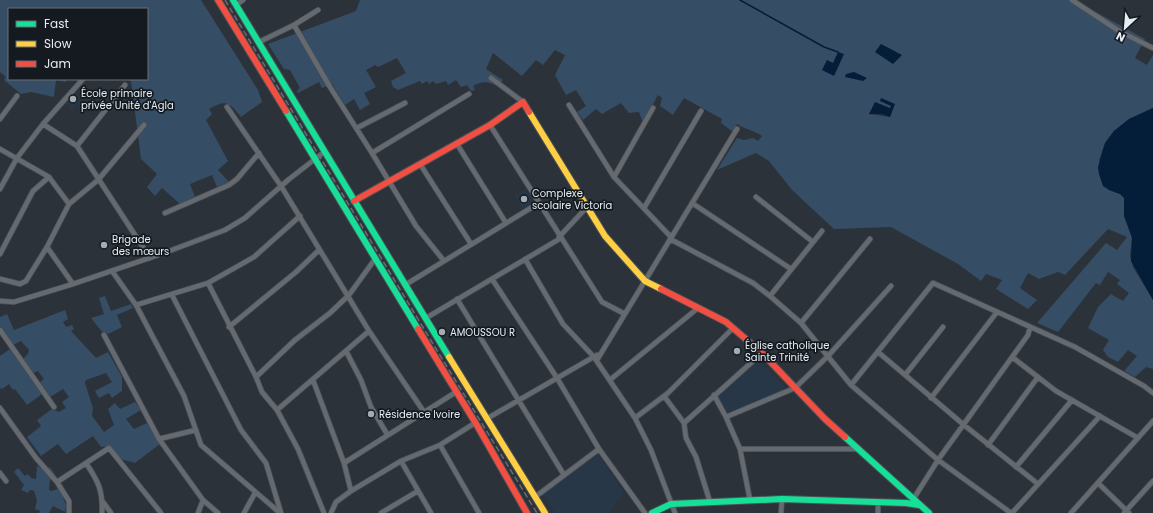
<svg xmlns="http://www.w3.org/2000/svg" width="1153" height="513" font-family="Poppins,sans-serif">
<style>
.built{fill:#283747}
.green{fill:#364d66;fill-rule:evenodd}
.water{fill:#041d38}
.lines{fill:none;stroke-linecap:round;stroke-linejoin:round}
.stream{stroke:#041d38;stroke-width:1.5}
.street-casing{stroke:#4b5157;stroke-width:6}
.fast-casing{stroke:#4b5157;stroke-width:8}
.slow-casing{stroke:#4b5157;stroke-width:8}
.jam-casing{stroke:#4b5157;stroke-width:8}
.street{stroke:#656a70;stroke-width:4.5}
.fast{stroke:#16e098;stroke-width:6}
.slow{stroke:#ffcf43;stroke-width:6}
.jam{stroke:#f24e42;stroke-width:6}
.rail{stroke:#686e72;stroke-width:1.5;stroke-dasharray:6 3;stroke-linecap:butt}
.poi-dot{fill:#a4acb3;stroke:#141a1f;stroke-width:1.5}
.labels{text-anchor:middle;stroke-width:3.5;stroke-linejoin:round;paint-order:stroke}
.poi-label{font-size:10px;fill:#e5edf5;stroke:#141a1f;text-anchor:start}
</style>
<rect width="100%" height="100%" fill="#2c3239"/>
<path class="built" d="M73 95 84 105 81 109 77 105 72 110 65 103Z
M526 189 534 202 522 209 514 196Z
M757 359 788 390 728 413 717 396Z
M598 454 624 493 609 513H555L543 494Z"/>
<path class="green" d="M0 0H201L258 90 262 102 241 117C229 102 227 99 209 109L212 114 206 120 228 161 218 170 229 182 217 187 212 175 190 184 195 197 180 204 162 188 155 196 147 187 157 174 141 159 131 81 129 79H147V9H9V79H66V82L56 80 54 97 31 92 21 94 4 80 6 77 0 72Z
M360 0H1074L1145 39 1135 58 1147 65 1153 55V108L1129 119 1114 131 1105 143 1099 160 1109 190 1120 194 1124 198 1132 238 1130 256 1133 267 1153 300V369L1146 367 1135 377 1124 371 1137 356 1128 350 1118 362 1108 357 1103 350 1109 340 1088 328 1098 307 1111 294 1123 301 1129 293 1117 284 1120 280 1108 272 1100 285 1096 283 1058 332 1037 323 1106 243 1117 250 1127 237 1108 229 1065 275 1058 272 1039 279 1028 273 1020 288 1037 300 1028 309 996 289 1002 280 986 274 981 281 958 264 891 227 834 229 792 190 769 161 756 153 717 170 737 138 744 140 753 138 758 141 762 136C754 130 746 130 737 124L733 132 721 123 722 119 684 98 673 115 660 106 662 98 658 95 643 123 639 112 629 113 621 103 602 114 596 109 583 120 577 112 586 106 576 90 566 95 555 75 565 55 555 50 543 65 536 60 522 76 493 53 486 69 503 80 497 86C488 81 482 81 473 86L475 90 471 91 467 85 461 87 456 80 448 85 446 81 436 84 433 81 429 84 427 81 422 84 420 81 398 90 393 87 391 81 406 73 397 58 378 67 375 65 366 70 376 87 364 93 370 104 360 110 354 99 345 105 332 84 322 88 319 82 298 93 297 91 300 88 290 70 284 69 268 44 356 11ZM891 106 890 117 869 114 890 108Z
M105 296 111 311 131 304 133 308 117 315 122 327 108 334 106 332 103 333 91 318 104 314 99 298Z
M65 310 68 319 63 322 66 327 72 325 74 329 71 331 96 358 108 352 122 377V391L112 398 109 393 99 398 95 391 112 382 106 373 86 380 85 383 93 408 92 416 104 432 114 425 108 409 115 403 120 409 135 402 141 410 126 419 134 429 147 423 160 444 135 463 120 459 110 446 101 447 93 436 66 454 58 444 41 456 27 437 41 426 37 420 52 409 59 412 66 408 62 402 69 397 63 389 50 397 40 382 44 379 38 371 33 373 23 359 28 354 29 350 21 341 13 345 0 326V317L7 314 14 330Z
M10 349 42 394 27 405 15 389 13 390 9 384 2 389 0 388V356Z
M37 466 45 469 50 467 56 476 50 480 49 490 52 491 60 488 66 505 65 512 53 506 49 513H39L40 511 35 509 37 500 34 491 30 490 28 493 21 490 24 485 14 472 18 468 25 476 28 474 31 478 36 479Z"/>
<path class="water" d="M881 44 902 55 893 64 875 52Z
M838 52 844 54 834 76 822 70 827 60 833 63Z
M854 72 867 78 863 81 845 77 846 74Z
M881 98 895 104 890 117 882 114H869L875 102 890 108 891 106 880 101Z
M1153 108V300L1131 261 1132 238 1124 216V198L1120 194 1109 190 1103 186 1099 174 1098 167 1105 143 1114 131 1129 119Z"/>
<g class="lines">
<path class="stream" d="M740 0 824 47 838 52"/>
<g class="street-casing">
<path id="street" d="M1072 0 1119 31 1153 48
M236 5 243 0
M294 25 330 87 372 153 416 226 444 261
M259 42 294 25 318 10
M491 78 523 102
M569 105 614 177 671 237
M227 107 281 186 369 331 424 412
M0 119 17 96
M43 124 77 146 150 258
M490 125 602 302 625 314
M357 128 405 103
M457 144 506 223
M77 146 125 85
M0 149 49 177 69 204
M372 153 469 94
M420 164 471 244
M614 177 653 108
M0 189 17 158 43 124 83 79
M756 197 813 242
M692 203 791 269
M644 208 701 111
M165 213 229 185 237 179 259 153
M559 237 587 207
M670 239 753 283 770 296 801 323 851 385 938 460 1011 513
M47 247 73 284
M0 254 33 191 49 177
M525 259 563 324 594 357 635 418 651 450 675 513
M112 271 136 305 184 396 201 445 280 513
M0 279 20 284 26 281 47 247 69 204 98 180 144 125
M492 279 557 378 599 449 645 513
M208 283 256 377 262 392 277 410 298 449 324 513
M405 285 539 203
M172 295 241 430 266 463 281 513
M770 296 822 231
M457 299 564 475
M0 301 14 302 73 284 164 253 225 230 245 218 288 180 324 152
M136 305 208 283 254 257 300 216
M426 318 561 238
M801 323 870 239
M229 327 296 272 319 250
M0 330 54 407
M104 335 159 439 203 500 218 513
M346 351 361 380 371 407 387 434
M878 352 964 425 1038 484
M1012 357 1056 391 1138 438
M597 360 737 129
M905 375 943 327
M256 377 295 340 330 313 349 295 375 259
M611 379 698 308
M313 380 344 463 351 491
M851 385 933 283 1075 347 1144 386 1153 393
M714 395 726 417 740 449 750 500
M664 396 684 423 686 438 696 457 710 502
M931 398 997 312
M0 408 36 458 57 482 69 501V513
M277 410 369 331
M726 417 795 388 828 356 891 286
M488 418 597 355
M635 418 668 393 733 328
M684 423 762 353
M159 439 196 430
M440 445 479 513
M988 445 1038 377
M740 449H859
M401 461 431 513
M86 463C98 481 103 490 102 513
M344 463 456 392
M1016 467 1072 400
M0 473 6 481
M57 482 109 448 161 513
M1098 483 1129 513
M535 497 599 449
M914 498 938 460 1028 335 1030 327
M103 502 111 513
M198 513 203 500
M244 513 255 493
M331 513 336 502 351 491 401 461 440 445 475 423
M381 513 418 491
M781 513 782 499
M878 513V503
M1012 513 1100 416
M1071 513 1153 421
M1124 513 1153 481"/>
</g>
<g class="fast-casing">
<path id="fast" d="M233 0 449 357
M286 111 418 329
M845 437 929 513
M652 513 671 504 782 499 906 503 919 505"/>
</g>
<g class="slow-casing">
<path id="slow" d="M529 112 605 236 645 281 661 289
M449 357 545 513"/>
</g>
<g class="jam-casing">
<path id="jam" d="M218 0 286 111
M354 201 490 125 523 102 529 112
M661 289 726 322 762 353 825 419 845 437
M418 329 478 427 527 513"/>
</g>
<use href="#street" class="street"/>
<use href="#fast" class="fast"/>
<use href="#slow" class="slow"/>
<use href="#jam" class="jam"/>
<path class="rail" d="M225 0 438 352 537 513"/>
</g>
<g class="poi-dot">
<circle cx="73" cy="99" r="4"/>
<circle cx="524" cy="199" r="4"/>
<circle cx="104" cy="245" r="4"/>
<circle cx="442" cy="332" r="4"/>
<circle cx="737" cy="351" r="4"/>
<circle cx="371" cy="414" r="4"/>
</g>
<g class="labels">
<g class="poi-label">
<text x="81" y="97">École primaire<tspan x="81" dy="12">privée Unité d'Agla</tspan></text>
<text x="532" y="197">Complexe<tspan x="532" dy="12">scolaire Victoria</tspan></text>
<text x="112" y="243">Brigade<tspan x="112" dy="12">des mœurs</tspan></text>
<text x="450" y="336">AMOUSSOU R</text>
<text x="745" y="349">Église catholique<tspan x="745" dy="12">Sainte Trinité</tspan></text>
<text x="379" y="418">Résidence Ivoire</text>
</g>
</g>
<rect x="8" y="8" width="140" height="72" fill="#141a1f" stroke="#686e75"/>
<rect x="16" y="21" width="20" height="6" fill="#16e098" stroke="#686e75"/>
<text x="44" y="28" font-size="12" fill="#e5edf5">Fast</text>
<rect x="16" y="41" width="20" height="6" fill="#ffcf43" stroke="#686e75"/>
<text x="44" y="48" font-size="12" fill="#e5edf5">Slow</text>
<rect x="16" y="61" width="20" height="6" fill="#f24e42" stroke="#686e75"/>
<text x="44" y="68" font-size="12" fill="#e5edf5">Jam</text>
<g transform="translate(1125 28) rotate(206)" stroke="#141a1f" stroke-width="3" paint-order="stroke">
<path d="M0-3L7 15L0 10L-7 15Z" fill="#e5edf5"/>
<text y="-6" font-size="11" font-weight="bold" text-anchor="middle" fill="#e5edf5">N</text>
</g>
</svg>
